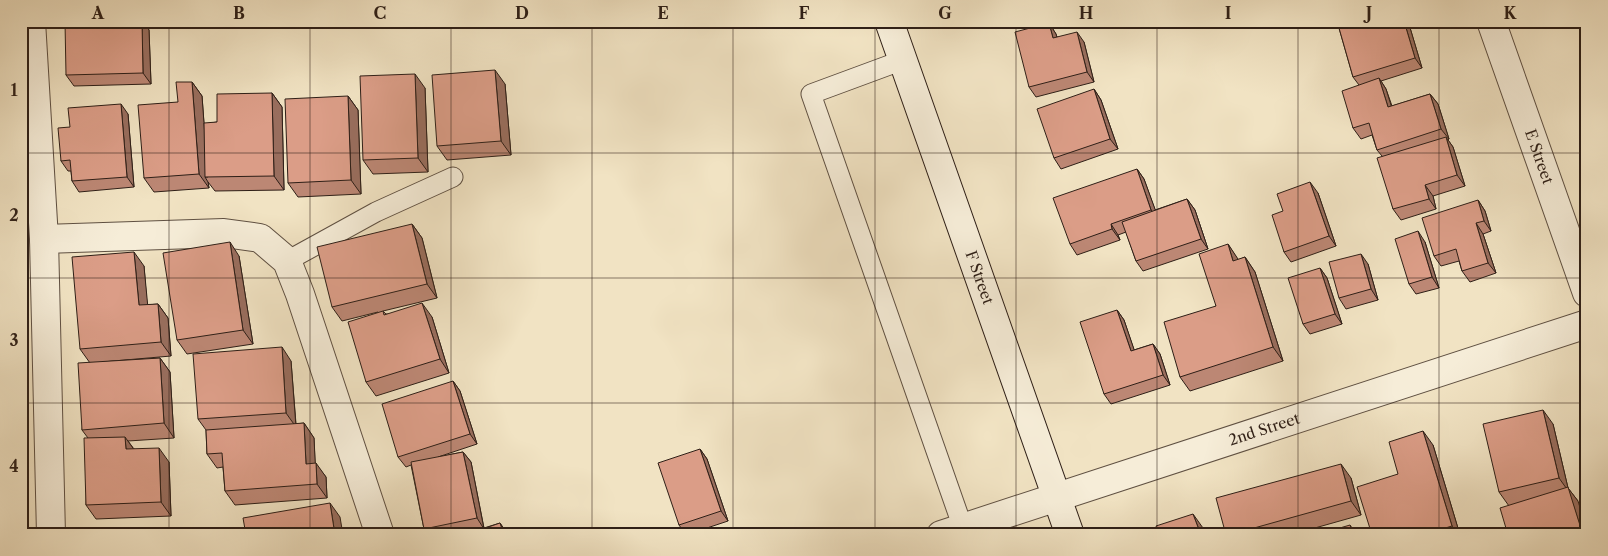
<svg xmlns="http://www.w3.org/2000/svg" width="1608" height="556" font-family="'Libre Caslon Text',serif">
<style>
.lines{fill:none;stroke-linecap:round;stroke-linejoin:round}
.lane-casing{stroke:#5f5042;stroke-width:21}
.street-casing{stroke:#5f5042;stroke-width:30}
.secondary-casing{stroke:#2e1f17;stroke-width:30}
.lane{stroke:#f6edd8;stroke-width:19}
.street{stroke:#f6edd8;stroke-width:28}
.secondary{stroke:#f6edd8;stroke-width:28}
.wall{fill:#bc8774;stroke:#2e1f17}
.shaded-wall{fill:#996e5e;stroke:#2e1f17}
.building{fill:#db9d87;stroke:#2e1f17}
.grid{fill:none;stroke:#2e1f17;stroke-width:1;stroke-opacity:0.55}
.labels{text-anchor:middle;stroke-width:4.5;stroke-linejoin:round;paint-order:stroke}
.street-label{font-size:15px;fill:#2e1f17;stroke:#f6edd8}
.neatline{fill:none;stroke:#2e1f17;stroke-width:2}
.grid-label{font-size:16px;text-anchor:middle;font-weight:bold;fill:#2e1f17}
</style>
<rect width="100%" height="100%" fill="#f1e3c3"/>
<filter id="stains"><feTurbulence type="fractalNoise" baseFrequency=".004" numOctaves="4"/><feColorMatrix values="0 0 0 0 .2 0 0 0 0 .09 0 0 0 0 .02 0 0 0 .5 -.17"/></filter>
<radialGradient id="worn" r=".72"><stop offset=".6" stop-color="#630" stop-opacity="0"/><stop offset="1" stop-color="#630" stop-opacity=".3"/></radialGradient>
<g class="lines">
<g class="lane-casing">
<path id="lane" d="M903 60 811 94 963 528
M287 261 376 212 453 177"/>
</g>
<g class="street-casing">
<g id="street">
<path d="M31 21 44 239 51 535"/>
<path id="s1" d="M1491 21 1587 293"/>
<path d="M44 239 224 233 260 238 287 261 300 294 380 535"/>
<path id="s2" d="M941 535 1587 324"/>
</g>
</g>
<g class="secondary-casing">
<g id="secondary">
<path id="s3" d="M889 21 1070 535"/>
</g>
</g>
<use href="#lane" class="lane"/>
<use href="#street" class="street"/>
<use href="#secondary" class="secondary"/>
</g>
<path class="wall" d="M89 21H143L149 30 151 84 74 86 66 75Z
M1337 21H1408L1422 68 1381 81 1386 89 1392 106 1430 94 1438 104 1449 139 1448 140 1453 147 1465 186 1433 196 1436 209 1401 220 1393 209 1382 156 1377 150 1372 135 1361 139 1353 128 1359 85 1353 77Z
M1049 23 1056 34 1057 37 1084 42 1094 82 1036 97 1029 87Z
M192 82 202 96 204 124 217 122 272 93 282 107 284 190 215 191 208 182 209 188 154 192 144 178 178 102Z
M505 84 511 155 447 160 437 146Z
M425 88 428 172 373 174 363 160Z
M1094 89 1101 100 1118 149 1061 169 1054 158Z
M348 96 358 110 361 194 298 197 288 183Z
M128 114 134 187 79 192 72 181 71 171H68L61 161 70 127Z
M1137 169 1144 179 1155 210 1187 199 1195 210 1208 249 1143 271 1136 261 1126 232 1118 235 1120 240 1077 255 1070 244Z
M1318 193 1336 246 1291 262 1284 252 1283 211Z
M1478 200 1485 211 1491 231 1483 234 1496 273 1470 282 1462 271 1459 261 1441 266 1434 256Z
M412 224 422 238 437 298 383 311 386 314 432 317 449 373 376 396 366 382 378 312 342 321 332 307Z
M1425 242 1439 288 1416 294 1409 284Z
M1228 244 1238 260 1245 257 1255 272 1283 361 1190 391 1180 377 1216 306Z
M239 256 253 344 187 354 177 340Z
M1368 264 1378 300 1346 309 1339 298Z
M144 266 147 305 158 304 168 318 171 356 102 362 160 358 170 372 174 438 128 441 134 449 169 462 171 516 96 519 86 505 88 438 82 430 90 363 80 349Z
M1320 268 1327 278 1342 324 1310 334 1303 324Z
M1117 310 1124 320 1134 350 1153 344 1160 354 1170 385 1111 404 1104 394Z
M291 361 296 424 304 423 314 438 315 463 326 477 327 498 235 505 225 491 223 467 217 468 207 454 206 430 198 419Z
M453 381 460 391 477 444 438 457 463 452 471 462 484 528 500 523 508 535H465L482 529 454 535H429L424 529 411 465 406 467 398 457Z
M1553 424 1568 488 1578 501 1509 506 1499 492Z
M1433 445 1460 535H1372L1398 474Z
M700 449 707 459 728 521 686 535 679 525Z
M1351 478 1361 515 1290 535H1226Z"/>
<path class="shaded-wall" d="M142 21H143L149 30 151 84 143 73Z
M1404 21H1408L1422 68 1415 58Z
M1049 23 1056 34 1060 48 1053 38Z
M1077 32 1084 42 1094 82 1087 72Z
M495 70 505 84 511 155 501 141Z
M415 74 425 88 428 172 418 158Z
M1379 78 1386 89 1395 118 1388 107Z
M192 82 202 96 208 177H205L208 182 209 188 199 174Z
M1094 89 1101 100 1118 149 1110 139Z
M272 93 282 107 284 190 274 176Z
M1430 94 1438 104 1449 139 1441 129Z
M348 96 358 110 361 194 351 180Z
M121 104 128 114 134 187 127 177Z
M1446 137 1453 147 1465 186 1457 175Z
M1137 169 1144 179 1159 220 1151 210Z
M1310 182 1318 193 1336 246 1329 236Z
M1425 185 1433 196 1436 209 1429 199Z
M1187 199 1195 210 1208 249 1201 239Z
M1478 200 1485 211 1491 231 1484 221Z
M1476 223 1483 234 1496 273 1488 263Z
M412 224 422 238 437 298 427 284Z
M1111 224 1118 235 1120 240 1112 229Z
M1418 231 1425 242 1439 288 1432 277Z
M230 242 239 256 253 344 243 330Z
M1228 244 1238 259 1243 275 1233 261Z
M134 252 144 266 149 319 139 305Z
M1361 254 1368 264 1378 300 1371 289Z
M1245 257 1255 272 1283 361 1273 347Z
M1320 268 1327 278 1342 324 1335 314Z
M422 303 432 317 449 373 440 359Z
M158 304 168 318 171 356 161 342Z
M1117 310 1124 320 1138 361 1131 351Z
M1153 344 1160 354 1170 385 1163 375Z
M282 347 291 361 296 427 286 413Z
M160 358 170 372 174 438 164 423Z
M453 381 460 391 477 444 470 434Z
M1543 410 1553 424 1568 488 1578 501 1587 530V535H1583L1569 492 1559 478Z
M304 423 314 438 316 478 306 464Z
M1423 431 1433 445 1460 535H1458L1452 526Z
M125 437 135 451 126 449Z
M159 448 169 462 171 516 161 502Z
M700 449 707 459 728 521 721 511Z
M463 452 471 462 484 529 477 518Z
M316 463 326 477 327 498 317 484Z
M1341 464 1351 478 1361 515 1351 501Z
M330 503 340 517 343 535H335Z
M1193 514 1203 528 1206 535H1201Z
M500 523 508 535H504Z
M1350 525 1357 535H1353Z"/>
<path class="building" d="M89 21H142L143 73 66 75 65 22Z
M1337 21H1404L1415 58 1353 77Z
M1049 23 1053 38 1077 32 1087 72 1029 87 1015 32Z
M495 70 501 141 437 146 432 75Z
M415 74 418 158 363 160 360 76Z
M1379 78 1388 107 1430 94 1441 129 1377 150 1369 123 1353 128 1342 91Z
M176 82H192L199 174 144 178 138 105 178 102Z
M1094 89 1110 139 1054 158 1037 109Z
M272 93 274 176 205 177 204 123 217 122V94Z
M348 96 351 180 288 183 285 99Z
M121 104 127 177 72 181 70 160 61 161 58 128 70 127 68 108Z
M1446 137 1457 175 1425 185 1429 199 1393 209 1377 158Z
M1137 169 1151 210 1111 224 1112 229 1070 244 1053 198Z
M1310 182 1329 236 1284 252 1272 215 1283 211 1277 194Z
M1187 199 1201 239 1136 261 1122 222Z
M1478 200 1484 221 1476 223 1488 263 1462 271 1456 249 1434 256 1422 218Z
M412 224 427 284 332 307 317 247Z
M1418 231 1432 277 1409 284 1395 239Z
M230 242 243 330 177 340 163 253Z
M1228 244 1233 261 1245 257 1273 347 1180 377 1164 322 1216 306 1199 254Z
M134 252 139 305 158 304 161 342 80 349 72 257Z
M1361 254 1371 289 1339 298 1329 262Z
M1320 268 1335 314 1303 324 1288 278Z
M422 303 440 359 366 382 348 322 383 311 384 315Z
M1117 310 1131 351 1153 344 1163 375 1104 394 1080 322Z
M282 347 286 413 198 419 193 354Z
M160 358 164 423 82 430 78 363Z
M453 381 470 434 398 457 382 404Z
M1543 410 1559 478 1499 492 1483 424Z
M304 423 306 464 316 463 317 484 225 491 222 453 207 454 206 430Z
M1423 431 1452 526 1422 535H1372L1357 487 1398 474 1389 442Z
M125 437 126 449 159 448 161 502 86 505 84 438Z
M700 449 721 511 679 525 658 463Z
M463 452 477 518 424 529 411 462Z
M1341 464 1351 501 1229 535H1226L1216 498Z
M1568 487 1583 535H1508L1500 508Z
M330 503 335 535H246L243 518Z
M1193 514 1201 535H1159L1156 526Z
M500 523 504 535H465Z
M1350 525 1353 535H1316Z
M216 531V535H161V534Z"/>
<path class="grid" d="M169 21V535M310 21V535M451 21V535M592 21V535M733 21V535M875 21V535M1016 21V535M1157 21V535M1298 21V535M1439 21V535M21 153H1587M21 278H1587M21 403H1587"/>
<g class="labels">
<g class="street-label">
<text dy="5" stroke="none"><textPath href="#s1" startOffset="144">E Street</textPath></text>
<text dy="5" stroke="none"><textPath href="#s3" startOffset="272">F Street</textPath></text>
<text dy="5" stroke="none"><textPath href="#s2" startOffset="340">2nd Street</textPath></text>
</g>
</g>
<rect width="1608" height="556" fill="none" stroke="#f1e3c3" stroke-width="55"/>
<rect x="28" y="28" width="1552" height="500" class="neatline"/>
<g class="grid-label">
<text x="98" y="19">A</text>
<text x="239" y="19">B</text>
<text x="380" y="19">C</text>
<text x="522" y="19">D</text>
<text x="663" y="19">E</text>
<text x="804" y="19">F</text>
<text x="945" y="19">G</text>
<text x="1086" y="19">H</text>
<text x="1228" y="19">I</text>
<text x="1369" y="19">J</text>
<text x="1510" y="19">K</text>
<text x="14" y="96">1</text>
<text x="14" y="221">2</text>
<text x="14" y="346">3</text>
<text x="14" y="472">4</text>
</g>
<rect width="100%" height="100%" filter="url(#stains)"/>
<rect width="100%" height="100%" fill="url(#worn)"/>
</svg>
